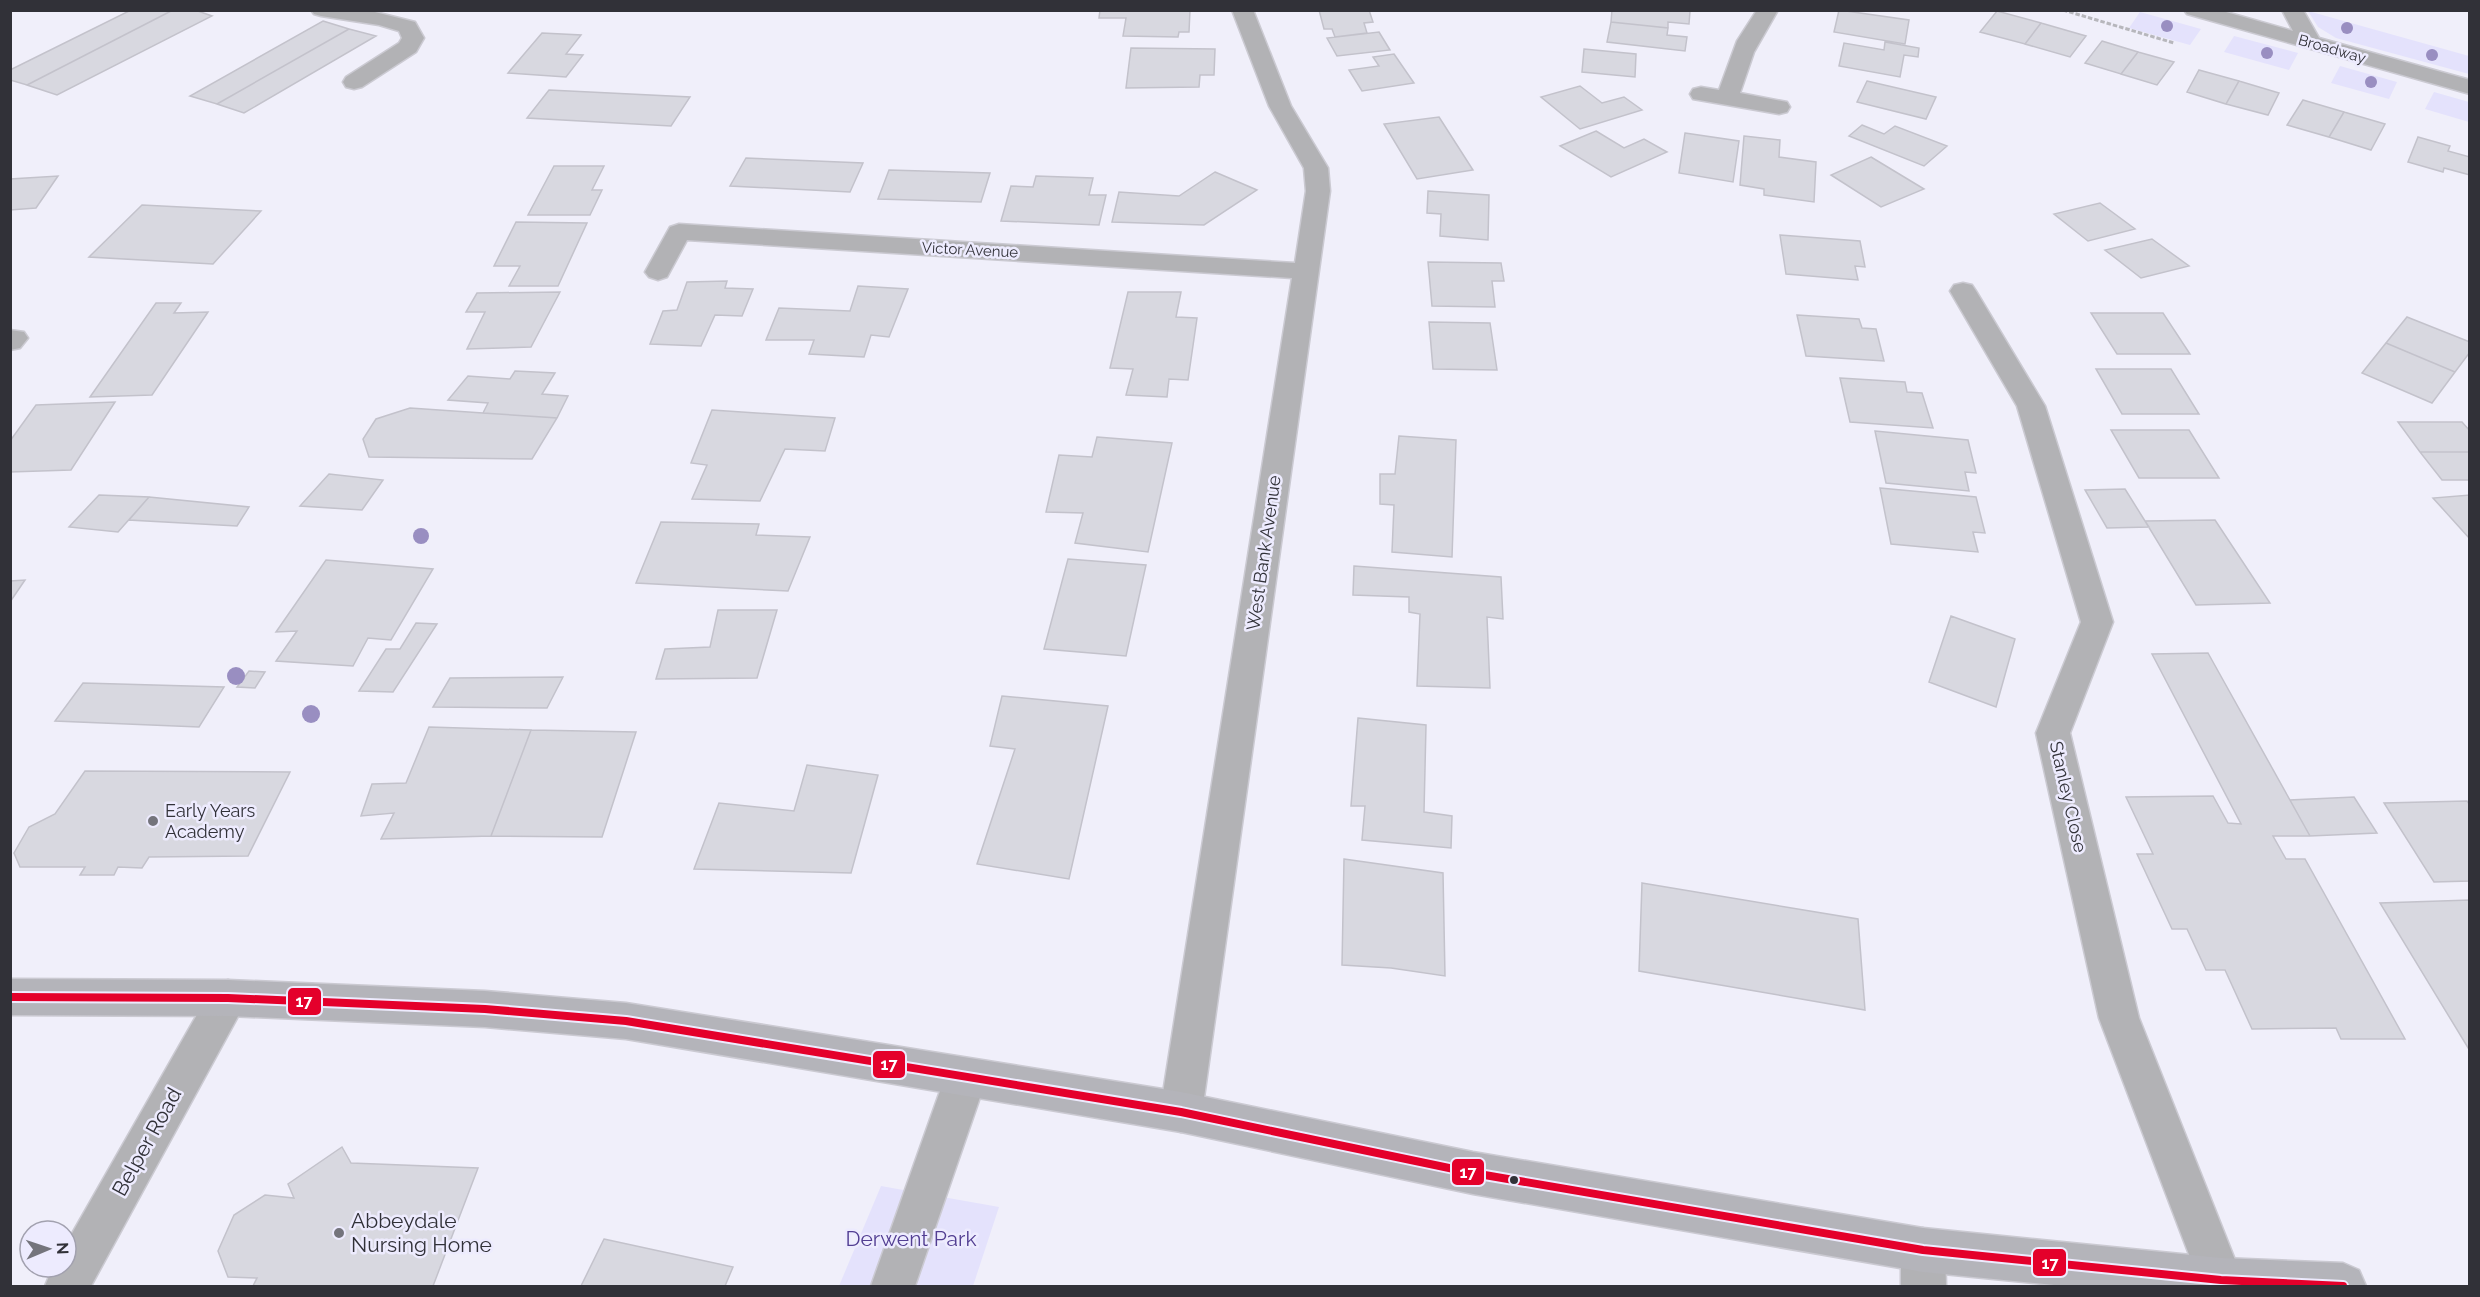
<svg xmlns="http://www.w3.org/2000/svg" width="2480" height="1297" font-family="Raleway,sans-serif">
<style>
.green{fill:#e4e2fc}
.building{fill:#d8d8e0;stroke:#c3c2cb;stroke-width:1.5}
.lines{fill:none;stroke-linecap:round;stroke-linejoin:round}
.minor-casing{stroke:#cbcad2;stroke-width:3}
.major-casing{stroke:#cbcad2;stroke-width:3}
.path{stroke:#b7b7bc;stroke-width:3;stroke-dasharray:4.5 2;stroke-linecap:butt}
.minor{fill:#b2b2b5;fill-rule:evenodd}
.major{fill:#b4b4ba;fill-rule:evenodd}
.bus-1-casing{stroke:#edebfe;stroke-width:12}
.bus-1{stroke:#e4002b;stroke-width:8}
.tree{fill:#998ec1}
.poi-dot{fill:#74747c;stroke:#edebfe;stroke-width:2}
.bus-dot{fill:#313138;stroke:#edebfe;stroke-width:2}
.labels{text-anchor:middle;stroke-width:5;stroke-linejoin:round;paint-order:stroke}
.far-street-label{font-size:15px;fill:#313138;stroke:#edebfe}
.street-label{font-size:18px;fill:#313138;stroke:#edebfe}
.poi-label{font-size:18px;fill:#313138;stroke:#edebfe;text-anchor:start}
.near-street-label{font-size:21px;fill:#313138;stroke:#edebfe}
.near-poi-label{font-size:21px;fill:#313138;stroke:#edebfe;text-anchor:start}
.near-park-label{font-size:21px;fill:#523e92;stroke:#edebfe}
.line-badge{stroke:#edebfe;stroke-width:2}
.badge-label{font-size:16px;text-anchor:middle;font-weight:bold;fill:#fff}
</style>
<rect width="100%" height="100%" fill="#f0effa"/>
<path class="green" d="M2308 11 2469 56V74L2336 38 2318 27Z
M2140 12 2201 29 2190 45 2129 28Z
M2234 36 2298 53 2289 70 2224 52Z
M2340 66 2397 82 2389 99 2331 83Z
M2434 92 2469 102V122L2425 109Z
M881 1186 999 1207 973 1286H839Z"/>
<path class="building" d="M131 10H173L27 85 10 80V70Z
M173 10H195L212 16 57 95 27 85Z
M1100 10H1190L1189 32H1179L1178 37 1123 36 1126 18H1099Z
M1319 10H1369L1373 22 1364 23 1367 33 1335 37 1332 29H1324Z
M1612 10H1687L1690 11 1689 24 1668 22V28L1611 22Z
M1839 10 1909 20 1905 44 1834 32Z
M1997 11 2041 23 2025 44 1980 32Z
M323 21 349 29 217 104 190 96Z
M1611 22 1668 28 1667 35 1687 37 1685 51 1607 42Z
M2041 23 2086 36 2070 57 2025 44Z
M349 29 376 36 244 113 217 104Z
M1379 32 1390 50 1337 56 1327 38Z
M542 33 581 35 566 54 583 55 566 77 508 73Z
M2102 41 2138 52 2121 74 2085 63Z
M1885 42 1919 48 1918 57 1904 55 1900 77 1839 66 1844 43 1884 50Z
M1131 48 1215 49 1214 75H1200L1199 87 1126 88Z
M1584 49 1636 54 1635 77 1582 72Z
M2138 52 2174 62 2157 85 2121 74Z
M1394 54 1414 83 1362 91 1349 70 1379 66 1373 57Z
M2199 70 2239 81 2226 104 2187 92Z
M1867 81 1936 97 1926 119 1857 102Z
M2239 81 2279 93 2268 115 2226 104Z
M1580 86 1602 103 1624 97 1642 110 1580 129 1541 97Z
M549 90 690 97 671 126 527 118Z
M2303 100 2344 112 2329 137 2287 125Z
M2344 112 2385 124 2371 150 2329 137Z
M1439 117 1473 170 1417 179 1384 124Z
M1862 125 1884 134 1895 126 1947 146 1924 166 1849 136Z
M1596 131 1624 148 1644 139 1667 152 1611 177 1560 146Z
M1685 133 1739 141 1733 182 1679 173Z
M1744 136 1780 140 1779 157 1816 162 1814 202 1764 195V189L1740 185Z
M2418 137 2450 146 2448 151 2470 157V175L2444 168 2443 172 2408 162Z
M1871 157 1924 189 1881 207 1831 175Z
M746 158 863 163 850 192 730 186Z
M554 166H604L592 190H602L590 215H528Z
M889 170 990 173 981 202 878 199Z
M1215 172 1257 190 1204 225 1112 222 1119 192 1179 196Z
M58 176 36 208 10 210V179Z
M1036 176 1093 178 1089 195H1106L1099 225 1001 221 1011 186 1033 187Z
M1428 191 1489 195 1488 240 1440 236 1441 214 1427 213Z
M2100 203 2135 229 2088 241 2054 214Z
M142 205 261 211 213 264 89 257Z
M516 222 587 223 558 286H509L520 266H494Z
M1780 235 1860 241 1865 267 1855 266 1858 280 1786 274Z
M2152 239 2189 266 2141 278 2105 250Z
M1428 262 1501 263 1504 281H1492L1495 307 1432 306Z
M727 281 725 288 753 289 742 316 715 315 701 346 650 344 663 311 677 310 687 282Z
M858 286 908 289 889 337 871 335 864 357 809 354 814 340H766L779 308 850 311Z
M560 292 531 347 467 349 485 312H466L477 293Z
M1128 292H1181L1176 317 1197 318 1188 380 1169 379 1167 397 1126 395 1133 369 1110 368Z
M156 303H181L174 313 208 312 152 395 90 397Z
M2091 313H2163L2190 354H2117Z
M1797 315 1859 319 1862 328 1876 329 1884 361 1806 356Z
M2407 317 2470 342V352L2455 372 2386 343Z
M1429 322 1490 323 1497 370 1433 369Z
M2386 343 2455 372 2432 403 2362 373Z
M2096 369H2171L2199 414H2122Z
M515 371 555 373 542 394 568 396 557 418 483 413 488 403 448 400 468 376 510 379Z
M1840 378 1905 382 1907 392 1922 393 1933 428 1850 422Z
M115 402 71 470 10 472V441L36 405Z
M410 408 483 413 557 418 532 459 369 457 363 439 376 419Z
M712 410 835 418 825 451 785 449 760 501 692 499 707 465 691 463Z
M2398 422H2462L2470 431V452H2420Z
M2111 430H2189L2219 478H2139Z
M1875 431 1968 440 1976 473 1965 472 1969 491 1886 483Z
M1399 436 1456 440 1452 557 1392 552 1394 505 1380 504V474H1395Z
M1097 437 1172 443 1148 552 1075 543 1083 513 1046 512 1059 455 1092 457Z
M2420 452H2470V480H2442Z
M329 474 383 480 362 510 300 506Z
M1880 488 1976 497 1985 533 1973 532 1978 552 1891 544Z
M2125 489 2145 521 2149 527 2107 528 2085 490Z
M99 495 149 497 118 532 69 527Z
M2470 495V539L2433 498Z
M149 497 249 507 237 526 129 520Z
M2215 520 2270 603 2196 605 2145 521Z
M661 522 759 524 756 535 810 537 788 591 636 583Z
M1068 559 1146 565 1126 656 1044 649Z
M326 560 433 569 391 640 368 638 353 666 276 661 297 631 276 632Z
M1354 566 1501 577 1503 619 1487 617 1490 688 1417 686 1420 614 1409 612V597L1353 595Z
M25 580 10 602V581Z
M718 610H777L757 678 656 679 665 649 710 647Z
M1951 616 2015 639 1996 707 1929 682Z
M416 623 437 624 393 692 359 691 386 649H400Z
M2208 653 2310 836H2273L2286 859H2305L2405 1039H2341L2336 1028 2252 1029 2225 970H2206L2187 929H2172L2137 854H2153L2126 797 2213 796 2228 823 2241 824 2152 654Z
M249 671 265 672 255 688 237 687Z
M563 677 547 708 433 707 450 678Z
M83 683 224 687 199 727 55 721Z
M1002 696 1108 706 1069 879 977 864 1015 749 990 746Z
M1358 718 1426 725 1424 812 1452 816 1451 848 1362 840 1365 806H1351Z
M429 727 531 730 491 836 381 839 394 813 361 816 372 784 406 783Z
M531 730 636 732 602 837 491 836Z
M807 765 878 775 851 873 694 869 719 803 794 811Z
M85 771 290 772 248 856 149 857 142 868 118 867 114 875H80L85 867H20L14 853 29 827 55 814Z
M2354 797 2377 833 2310 836 2290 800Z
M2467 801 2470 805V881L2434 882 2384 803Z
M1344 859 1443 873 1445 976 1391 968 1342 965Z
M1642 883 1858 919 1865 1010 1639 971Z
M2470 900V1051L2380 903Z
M342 1147 351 1163 478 1168 433 1286H253L257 1278 228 1277 218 1251 234 1215 265 1195 294 1198 288 1184Z
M604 1239 733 1267 725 1286H581Z"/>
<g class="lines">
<g class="minor-casing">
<path id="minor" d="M311 10H367L415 22 424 38 416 52 362 87 354 89 346 87 343 82 346 77 399 43 402 38 399 31 379 25 321 16 314 14Z
M1232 10H1253L1291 106 1328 168 1330 191 1202 1112 1196 1126 1181 1132 1166 1126 1160 1112 1292 278 687 240 667 277 658 280 649 277 645 272 670 227 679 224 1295 263 1306 191 1304 168 1269 106Z
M1757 10H1778L1754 52 1740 93 1787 102 1790 107 1787 112 1779 114 1693 99 1690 94 1693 89 1701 87 1719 90 1737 41Z
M2184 10H2219L2293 31 2282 10H2303L2319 38 2470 80V94L2187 14Z
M1963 283 1972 285 1976 291 2045 406 2113 622 2070 733 2139 1018 2243 1280 2241 1286H2201L2099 1018 2036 733 2081 622 2017 406 1950 291 1954 285Z
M10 330 24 332 28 338 20 348 10 350Z
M228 980 242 985 248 998 91 1286H45L53 1267H66V1244L214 985Z
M966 1058 981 1063 987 1077 915 1286H871L945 1077 951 1063Z
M1923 1228 1939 1234 1945 1250 1946 1286H1901V1250L1907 1234Z"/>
</g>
<g class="major-casing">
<path id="major" d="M10 979 228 980 485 991 626 1003 1181 1092 1473 1152 1923 1228 2221 1258 2343 1263 2359 1270 2366 1286H2064L1923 1272 1473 1194 1181 1132 626 1039 485 1027 228 1016 10 1015Z"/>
</g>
<path class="path" d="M2063 10 2174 43"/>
<use href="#minor" class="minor"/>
<use href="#major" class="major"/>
<g class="bus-1-casing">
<path id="bus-1" d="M10 997 228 998 485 1009 626 1021 1181 1112 1473 1173 1923 1250 2221 1280 2343 1286"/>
</g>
<use href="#bus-1" class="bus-1"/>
</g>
<g class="tree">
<circle cx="2167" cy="26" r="6"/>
<circle cx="2347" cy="28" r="6"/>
<circle cx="2267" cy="53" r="6"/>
<circle cx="2432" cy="55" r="6"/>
<circle cx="2371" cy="82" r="6"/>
<circle cx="421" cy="536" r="8"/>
<circle cx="236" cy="676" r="9"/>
<circle cx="311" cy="714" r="9"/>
</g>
<g class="poi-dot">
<circle cx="153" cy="821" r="6"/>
<circle cx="339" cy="1233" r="6"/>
</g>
<circle class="bus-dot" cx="1514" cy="1180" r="5"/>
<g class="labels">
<g class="far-street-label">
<text transform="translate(2332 49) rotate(16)" y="5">Broadway</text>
<text transform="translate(970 250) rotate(3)" y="5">Victor Avenue</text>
</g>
<g class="street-label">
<text transform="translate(1264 553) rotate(-82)" y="6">West Bank Avenue</text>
<text transform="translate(2068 797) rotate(77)" y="6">Stanley Close</text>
</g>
<g class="poi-label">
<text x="165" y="817">Early Years<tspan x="165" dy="21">Academy</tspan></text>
</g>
<g class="near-street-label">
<text transform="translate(147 1142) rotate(-61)" y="7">Belper Road</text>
</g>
<g class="near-poi-label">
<text x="351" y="1228">Abbeydale<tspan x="351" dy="24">Nursing Home</tspan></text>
</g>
<g class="near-park-label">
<text x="911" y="1246">Derwent Park</text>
</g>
</g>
<g class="line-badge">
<rect x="287" y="987" width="35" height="29" rx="6" fill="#e4002b"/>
<rect x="872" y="1050" width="34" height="29" rx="6" fill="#e4002b"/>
<rect x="1451" y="1158" width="34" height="28" rx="6" fill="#e4002b"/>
<rect x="2032" y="1248" width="35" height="29" rx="6" fill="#e4002b"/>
</g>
<g class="badge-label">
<text x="304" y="1007">17</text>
<text x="889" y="1070">17</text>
<text x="1468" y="1178">17</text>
<text x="2050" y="1269">17</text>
</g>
<rect width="2480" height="1297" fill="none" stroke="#313138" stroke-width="24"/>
<g transform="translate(48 1249) rotate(88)"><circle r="28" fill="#edebfe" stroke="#a2a1af" stroke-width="1.5"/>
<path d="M0-4.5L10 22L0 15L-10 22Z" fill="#74747c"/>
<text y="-9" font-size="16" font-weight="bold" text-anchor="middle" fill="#313138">N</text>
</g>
</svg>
